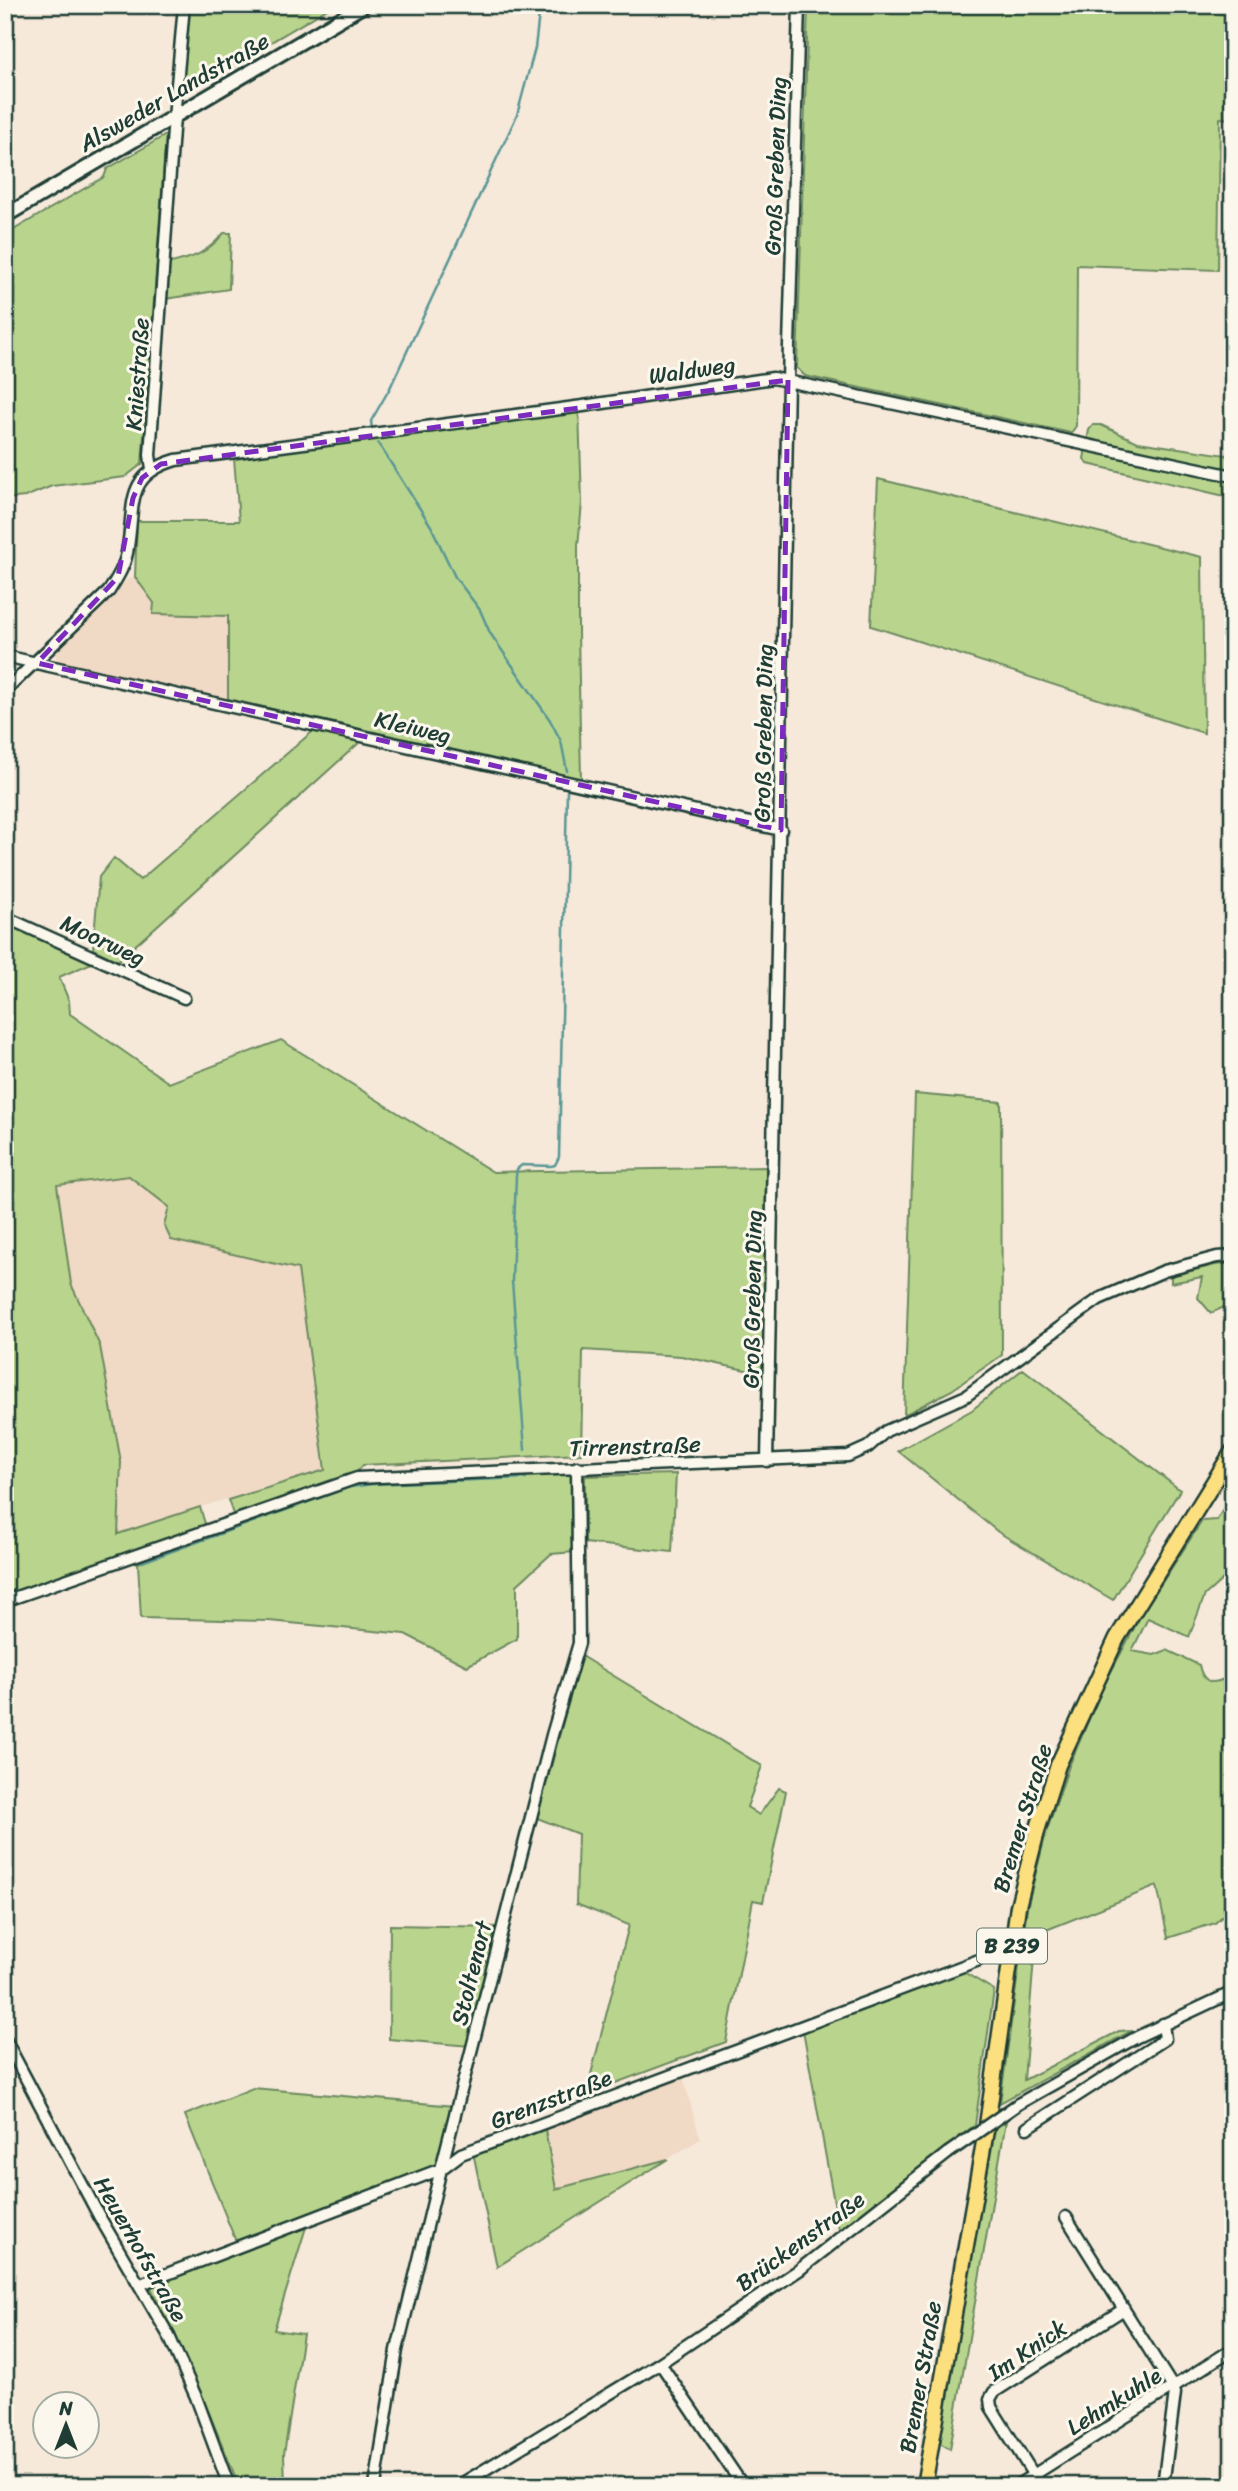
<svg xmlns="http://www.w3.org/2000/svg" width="1238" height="2491" font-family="Sriracha,sans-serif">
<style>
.built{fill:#f0d9c5}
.green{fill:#b9d58d;stroke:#6c8960;stroke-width:2}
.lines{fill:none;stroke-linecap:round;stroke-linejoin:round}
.stream{stroke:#5a9696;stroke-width:2.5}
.minor-casing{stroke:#1f3d34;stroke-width:15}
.tertiary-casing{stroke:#1f3d34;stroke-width:18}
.primary-casing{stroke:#1f3d34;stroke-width:19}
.minor{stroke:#fbf7ec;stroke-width:10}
.tertiary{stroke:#fbf7ec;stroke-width:12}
.primary{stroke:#fce080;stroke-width:14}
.minor-bridge-casing{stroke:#1f3d34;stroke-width:15;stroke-linecap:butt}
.minor-bridge{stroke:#fbf7ec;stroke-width:10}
.marked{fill:none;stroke:#7b2cbf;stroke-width:5;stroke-dasharray:14 9;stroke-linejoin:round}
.labels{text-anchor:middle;stroke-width:6;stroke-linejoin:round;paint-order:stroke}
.shield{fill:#fbf7ec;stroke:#61756b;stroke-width:2}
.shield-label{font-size:21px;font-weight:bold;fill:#1f3d34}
.street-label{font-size:23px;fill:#1f3d34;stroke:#fbf7ec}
</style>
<rect width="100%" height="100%" fill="#f6e9da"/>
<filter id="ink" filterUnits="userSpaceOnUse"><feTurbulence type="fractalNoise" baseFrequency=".0143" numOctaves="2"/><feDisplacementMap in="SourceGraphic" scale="14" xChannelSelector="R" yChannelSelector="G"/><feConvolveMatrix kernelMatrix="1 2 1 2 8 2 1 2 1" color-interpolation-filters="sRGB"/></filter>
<g filter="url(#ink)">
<path class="built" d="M135 577 154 603 153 614 229 615 228 699 57 661 55 653 126 580Z
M129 1176 169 1208 164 1225 171 1240 298 1269 325 1470 200 1507 118 1534 121 1462 100 1346 71 1284 57 1185Z
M683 2076 700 2139 668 2159 556 2189 544 2124Z"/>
<path class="green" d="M189 5H334L181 95Z
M808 5H1233V119L1220 118 1218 270 1077 265 1076 426 1071 433 805 376 797 368Z
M166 135 142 464 125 477 52 486 25 497 5 499V235L104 177 107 169Z
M224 233H231L229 289 165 299 167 264C193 258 206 254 224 233Z
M579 410 582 503 578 546V632L581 780 228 699V616L153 614 154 603 135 577 137 521H239L234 458Z
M1093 425H1101L1138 442 1233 456V498L1088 464 1084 459 1089 430Z
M878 479 1202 557 1204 733 871 626Z
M313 731 361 741 118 961 93 949 99 877 114 858 140 880Z
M5 920 94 962 59 977 69 1001 70 1014 169 1083 281 1040 493 1172 766 1167 764 1374 681 1356 583 1350 581 1454 363 1465 356 1473 234 1517 228 1500 325 1470 298 1269 171 1240 164 1225 169 1207 129 1176 57 1185 71 1284 100 1346 121 1462 118 1534 200 1507 206 1527 5 1594Z
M915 1094 1001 1102 1002 1355 952 1390 904 1415Z
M1233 1263V1303L1211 1313 1198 1298 1202 1277 1171 1283V1276L1215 1265Z
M1023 1369 1180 1490 1113 1600 998 1532 898 1451 972 1410Z
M573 1471 574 1552 551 1554 517 1585V1639L467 1666 405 1634 269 1621 141 1618 138 1563 357 1482Z
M676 1474 672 1552 585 1543V1476Z
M1233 1491V1570L1205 1595 1189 1637 1148 1618 1132 1651 1154 1655 1167 1650 1199 1665C1202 1680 1210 1686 1224 1679L1233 1683V1906L1215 1923 1168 1938 1157 1886 1036 1934 1024 2080 1119 2031 1133 2030 1000 2103 1027 1908 1046 1833 1069 1766 1102 1689 1141 1615 1202 1521 1217 1520Z
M581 1656 762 1766 747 1807 759 1815 779 1788 786 1791 763 1902 753 1900 726 2042 586 2094 629 1925 576 1904 578 1834 537 1818Z
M390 1925 501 1927 470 2046 389 2039Z
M962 1971 994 1990 975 2125 839 2230 803 2030Z
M253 2088 454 2106 438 2167 237 2244 185 2115Z
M1006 2121 950 2449 940 2443 993 2130Z
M544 2124 556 2189 668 2159 497 2267 473 2152Z
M307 2224 274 2330 303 2334 284 2454 285 2486H239L202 2396 150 2286Z"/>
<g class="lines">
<path class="stream" d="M372 429 371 421 390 388 517 115 535 48 540 5
M378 443 431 526 455 577 480 610 490 633 550 720 561 741 567 771
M525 1450 512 1281 516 1176 517 1169 522 1165 551 1166 555 1165 559 1157 567 791
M142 1562 350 1487 373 1484 526 1478"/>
<g class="minor-casing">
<path id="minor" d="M152 469 150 455 173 130 184 5
M5 656 781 830
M5 691 109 591C118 577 126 564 128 547 135 503 125 475 176 460L583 406 773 378 1233 476
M5 917 184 998
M767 1461 788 380 799 5
M5 1601 357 1478 848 1456 868 1447 886 1431 966 1396 1099 1299 1164 1271 1217 1257 1233 1256
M5 2039 99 2216 169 2336 196 2397 229 2486
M1018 2104 1137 2037 1233 1992
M1027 2128 1165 2039 1163 2024
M1066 2217 1172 2386 1175 2393 1163 2486
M141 2284 441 2169 461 2154 979 1960
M660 2363 743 2486
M1033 2474 991 2407 990 2399 994 2392 1124 2309
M375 2486 397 2350 441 2169 552 1735 579 1643 577 1467
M458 2486 660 2363 799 2270 948 2153
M1016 2486 1233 2349"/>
</g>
<g class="tertiary-casing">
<path id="tertiary" d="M5 216 364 5"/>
</g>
<g class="primary-casing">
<path id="primary" d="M924 2486 987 2125 1018 1906 1037 1831 1058 1765 1117 1638 1233 1451"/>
</g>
<use href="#minor" class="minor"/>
<use href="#tertiary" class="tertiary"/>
<use href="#primary" class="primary"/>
<g class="minor-bridge-casing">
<path id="minor-bridge" d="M948 2153 1018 2104"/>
</g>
<use href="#minor-bridge" class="minor-bridge"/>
</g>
</g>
<path class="marked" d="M788 380 781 830 37 663 118 577 133 498 142 478 161 464Z"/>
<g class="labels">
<rect class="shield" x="977" y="1928.5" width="70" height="35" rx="5"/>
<g class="shield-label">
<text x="1012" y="1953">B 239</text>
</g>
<g class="street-label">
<text transform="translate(174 92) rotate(-30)" y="8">Alsweder Landstraße</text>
<text transform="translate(775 166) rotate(-88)" y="8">Groß Greben Ding</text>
<text transform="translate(692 370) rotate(-8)" y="8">Waldweg</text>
<text transform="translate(137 374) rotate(-86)" y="8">Kniestraße</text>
<text transform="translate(413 727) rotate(13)" y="8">Kleiweg</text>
<text transform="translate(763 733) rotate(-89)" y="8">Groß Greben Ding</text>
<text transform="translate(103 940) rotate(25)" y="8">Moorweg</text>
<text transform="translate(752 1299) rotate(-89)" y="8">Groß Greben Ding</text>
<text transform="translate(635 1446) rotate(-2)" y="8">Tirrenstraße</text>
<text transform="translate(1022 1818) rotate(-73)" y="8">Bremer Straße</text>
<text transform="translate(471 1973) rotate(-76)" y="8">Stoltenort</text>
<text transform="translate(551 2099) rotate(-21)" y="8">Grenzstraße</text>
<text transform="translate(800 2241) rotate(-36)" y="8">Brückenstraße</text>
<text transform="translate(141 2249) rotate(60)" y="8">Heuerhofstraße</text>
<text transform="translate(1027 2350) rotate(-34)" y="8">Im Knick</text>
<text transform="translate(920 2377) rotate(-80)" y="8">Bremer Straße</text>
<text transform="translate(1114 2401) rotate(-32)" y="8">Lehmkuhle</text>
</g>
</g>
<rect width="1238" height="2491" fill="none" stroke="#fbf7ec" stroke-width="28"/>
<rect x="14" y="14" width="1210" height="2463" fill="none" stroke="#1f3d34" stroke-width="2.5" filter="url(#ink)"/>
<g transform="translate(66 2425)"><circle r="33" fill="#fbf7ec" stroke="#a3ada2" stroke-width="2"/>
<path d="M0-5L12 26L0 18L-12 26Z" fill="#1f3d34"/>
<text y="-10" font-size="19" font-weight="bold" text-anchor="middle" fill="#1f3d34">N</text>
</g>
</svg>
